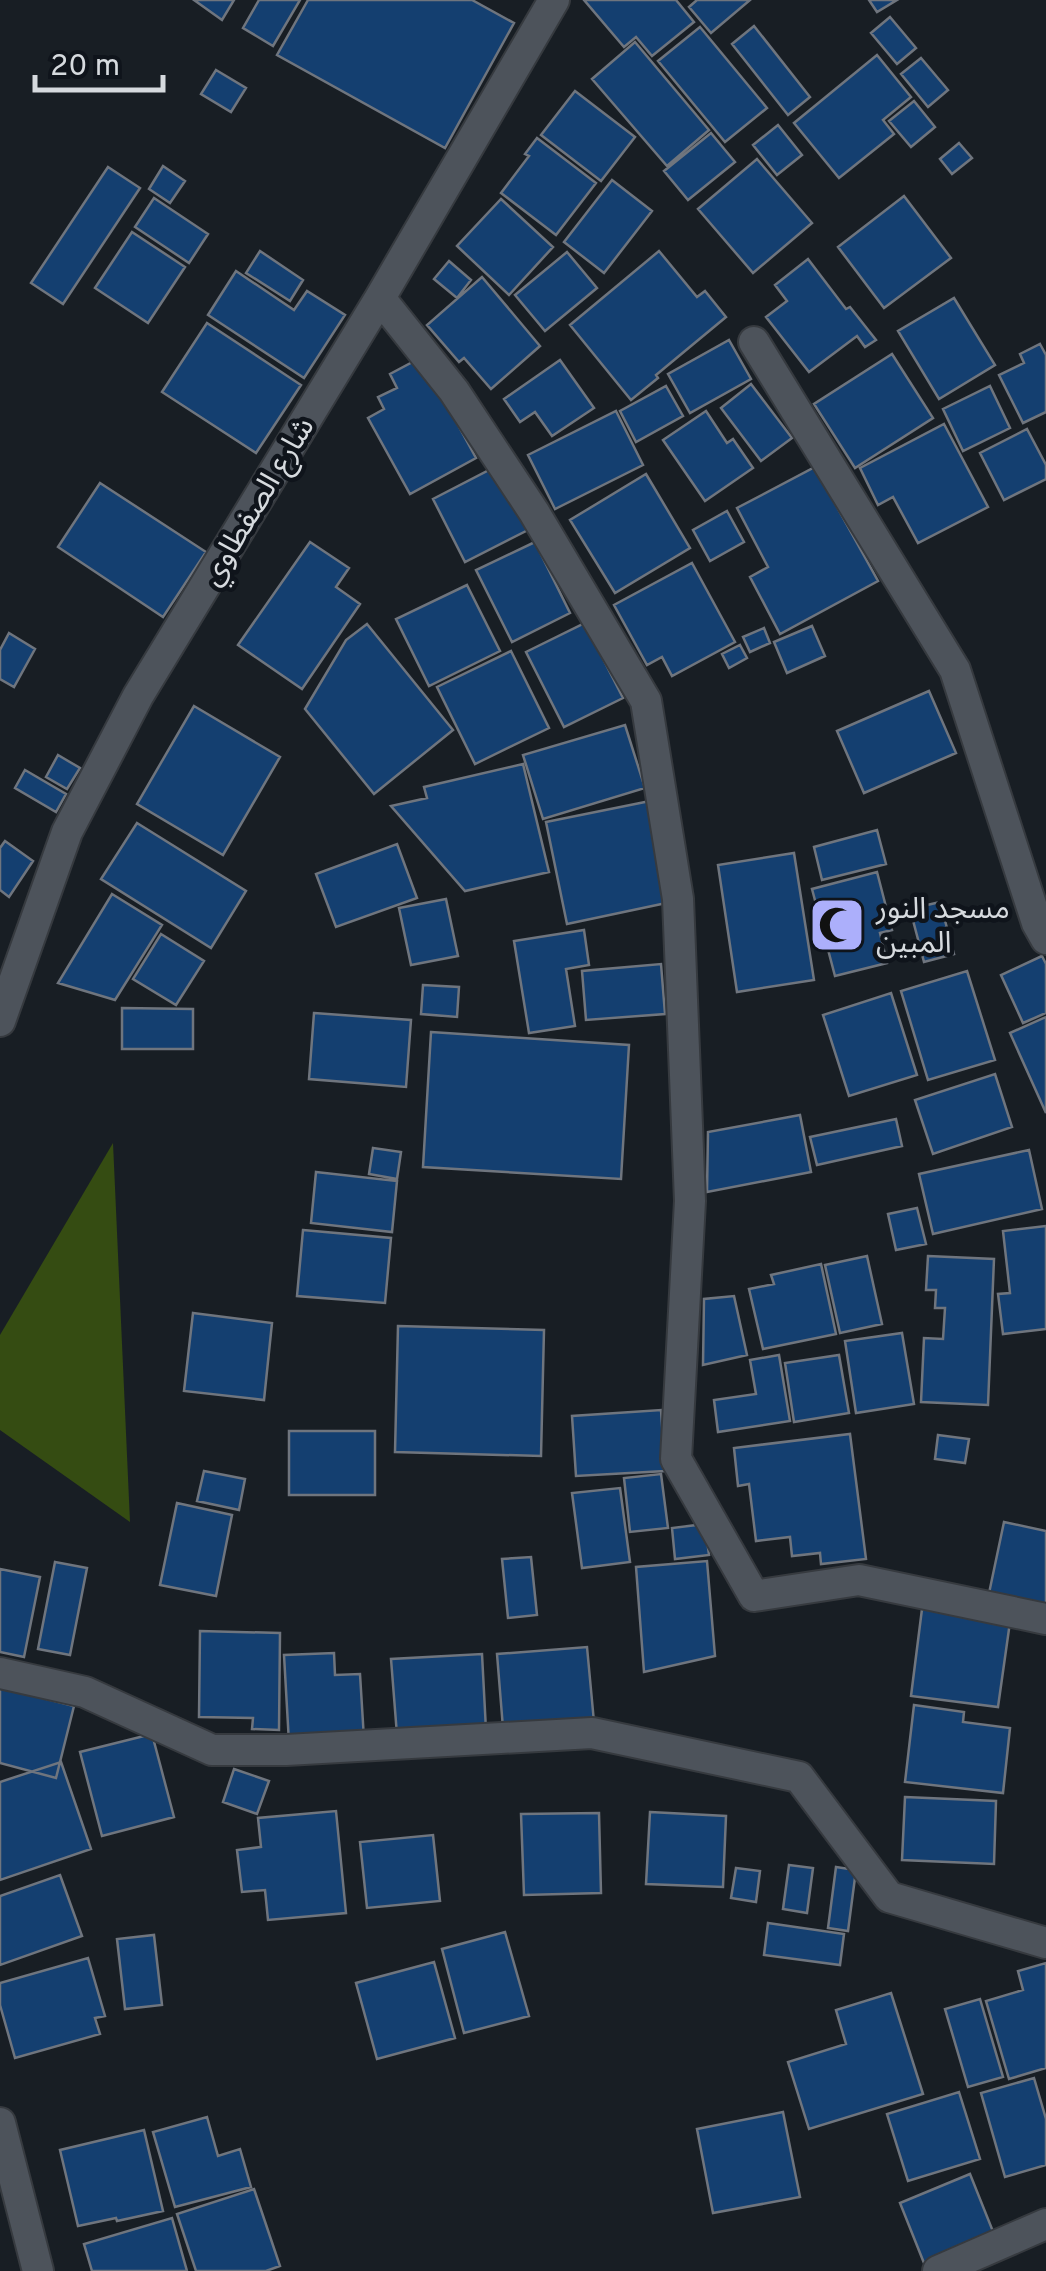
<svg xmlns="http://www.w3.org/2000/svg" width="1046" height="2271" font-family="Overpass,'Noto Sans Arabic',sans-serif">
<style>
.green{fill:#354c12}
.building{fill:#143f70;stroke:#6f757e;stroke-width:2.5}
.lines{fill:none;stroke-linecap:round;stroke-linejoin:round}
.minor-casing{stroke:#363a3f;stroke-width:34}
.minor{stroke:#4d535b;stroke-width:30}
.labels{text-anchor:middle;stroke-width:9;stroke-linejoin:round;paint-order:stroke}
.street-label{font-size:30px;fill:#d6dade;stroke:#0f141b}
.poi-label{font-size:30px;fill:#d6dade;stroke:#0f141b;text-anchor:start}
</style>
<rect width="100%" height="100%" fill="#181e24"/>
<path class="green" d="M113 1143 130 1522 0 1430V1335Z"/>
<path class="building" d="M194 0H234L222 20Z
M259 0H300L273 46 243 28Z
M308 0H472L514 23 445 148 277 55Z
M584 0H676L694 22 652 56 636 37 624 47Z
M697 0H750L711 33 689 7Z
M869 0H897L877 12Z
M890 17 916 48 897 64 871 33Z
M754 26 810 97 788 115 732 44Z
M700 27 767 108 725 142 658 61Z
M635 42 709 130 667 166 592 79Z
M877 55 911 97 883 120 894 134 839 178 794 123Z
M921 58 948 90 928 107 901 74Z
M216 70 246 88 231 112 201 94Z
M575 91 635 137 601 181 541 135Z
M914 101 935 127 911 147 889 121Z
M778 125 802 155 777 175 753 145Z
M711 133 735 162 688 200 664 171Z
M537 138 596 183 556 235 501 193 529 156 525 154Z
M959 143 972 158 952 174 940 159Z
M757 159 812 223 753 273 698 209Z
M163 166 185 181 170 203 149 189Z
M108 167 140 188 63 304 31 283Z
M612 180 652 211 604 273 564 242Z
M904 196 951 258 884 308 838 247Z
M154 198 208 234 189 263 135 227Z
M501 199 553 247 509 295 457 246Z
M132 232 185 267 148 323 95 288Z
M260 251 303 280 290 301 246 273Z
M659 251 697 297 705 291 726 317 656 375 658 378 631 400 570 325Z
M567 252 597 288 545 331 515 295Z
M808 259 846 309 850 307 876 340 865 347 857 336 809 372 766 317 787 301 775 285Z
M449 261 471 280 457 298 434 279Z
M236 271 294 310 307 291 345 315 304 378 208 315Z
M482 277 540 346 491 389 464 358 459 362 427 325Z
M954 298 995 365 939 399 898 331Z
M207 323 301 385 256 453 162 392Z
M729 340 751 379 690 413 668 374Z
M1040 344 1046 355V412L1023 423 999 375 1024 363 1020 354Z
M892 354 933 418 855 468 814 404Z
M424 356 465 418 457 423 476 458 410 494 368 418 384 409 378 397 397 388 390 374Z
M560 360 594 408 552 436 535 412 520 422 504 399Z
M751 384 792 438 761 461 721 408Z
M666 386 683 416 636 442 620 411Z
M990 386 1010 428 963 451 943 409Z
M616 411 643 465 555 509 528 455Z
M706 411 727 443 733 439 753 468 705 501 663 440Z
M944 424 988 507 918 543 893 497 878 505 860 468Z
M1027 429 1046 465V479L1004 500 980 453Z
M495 467 528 530 465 562 433 499Z
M815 467 878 581 780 634 750 577 768 567 737 508Z
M646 474 690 548 615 593 570 520Z
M100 483 206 552 163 617 58 547Z
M727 511 744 542 710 561 693 530Z
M310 542 349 568 336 587 360 604 302 689 238 645Z
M535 542 570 613 512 642 476 570Z
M692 563 735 642 672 676 662 657 647 665 614 605Z
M467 585 500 651 429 686 396 619Z
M585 623 623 698 564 727 526 652Z
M367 624 453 730 374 794 305 709 346 640Z
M812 626 825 656 787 673 774 642Z
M764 628 770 643 750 652 743 637Z
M9 633 35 649 14 687 0 679V650Z
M740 645 747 658 729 668 722 654Z
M511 651 549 728 475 764 437 687Z
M929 691 956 753 864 793 837 731Z
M194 706 280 757 223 855 137 804Z
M625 725 645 788 543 819 523 755Z
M58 755 80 768 67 789 46 777Z
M523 764 549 872 465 891 391 806 427 798 424 787Z
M25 770 66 794 56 812 15 788Z
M650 801 671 902 567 924 546 822Z
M137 823 246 891 211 948 101 879Z
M877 830 886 864 822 880 814 847Z
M5 841 33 861 9 897 0 890V848Z
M397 844 417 898 336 927 316 874Z
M794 853 814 980 737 992 718 865Z
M877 872 892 930 880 933 887 963 835 976 812 889Z
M112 894 162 925 115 1000 58 983Z
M446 899 458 956 411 965 399 908Z
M940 902 954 954 924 962 910 909Z
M584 930 589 965 566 969 575 1026 529 1033 514 941Z
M161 934 204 961 176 1005 133 979Z
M1042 956 1046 964V1013L1023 1023 1001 975Z
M661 964 665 1014 586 1020 582 971Z
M967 971 995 1060 928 1080 901 991Z
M423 985 459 987 457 1017 421 1014Z
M891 993 917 1075 849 1096 823 1015Z
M122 1008 193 1009V1049H122Z
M314 1013 411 1020 406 1087 309 1079Z
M1046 1017V1113L1010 1033Z
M431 1032 629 1045 621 1179 423 1167Z
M995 1074 1012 1127 933 1154 915 1100Z
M800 1115 811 1172 707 1192 708 1132Z
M896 1119 902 1146 817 1165 810 1137Z
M373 1148 401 1152 397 1179 369 1174Z
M1029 1150 1042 1209 933 1234 919 1174Z
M316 1172 397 1181 392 1232 311 1223Z
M917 1208 926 1244 896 1250 888 1214Z
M1046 1226V1329L1003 1334 998 1294 1010 1293 1003 1231Z
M303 1230 391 1238 385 1303 297 1296Z
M867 1256 882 1324 840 1333 825 1265Z
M928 1256 994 1259 988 1405 921 1402 924 1338 943 1339 945 1308H935L936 1290H926Z
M821 1264 836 1334 763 1349 749 1289 774 1284 771 1275Z
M734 1296 747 1355 703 1365 704 1299Z
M193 1313 272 1323 264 1400 184 1391Z
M398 1326 544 1330 541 1456 395 1452Z
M902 1333 914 1404 856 1413 845 1341Z
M779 1355 790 1421 718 1432 714 1400 756 1394 750 1360Z
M839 1355 849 1413 794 1422 785 1363Z
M661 1410 665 1471 576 1476 572 1416Z
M289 1431H375V1495H289Z
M850 1434 866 1559 821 1564 820 1553 792 1556 790 1537 756 1541 749 1484 738 1486 734 1448Z
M938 1435 969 1439 965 1463 935 1459Z
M204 1471 245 1479 239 1510 197 1501Z
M661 1474 668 1528 630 1532 624 1478Z
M620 1488 630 1562 582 1568 572 1493Z
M177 1503 232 1515 216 1596 160 1585Z
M1004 1522 1046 1531V1611L988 1598Z
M705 1524 709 1555 675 1559 672 1528Z
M531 1557 537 1615 508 1618 502 1559Z
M707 1561 715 1656 644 1672 636 1567Z
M55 1562 87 1568 70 1655 38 1649Z
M0 1569 40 1577 24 1657 0 1652Z
M922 1609 1010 1622 998 1707 911 1696Z
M200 1631 280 1633 279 1730 252 1729 253 1718 199 1717Z
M587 1647 594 1722 503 1728 497 1654Z
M334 1653 335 1675 360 1674 364 1739 289 1743 284 1655Z
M482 1654 486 1730 397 1735 391 1659Z
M0 1687 74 1706 56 1778 0 1763Z
M914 1705 964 1712 963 1722 1010 1728 1003 1793 905 1782Z
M152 1734 174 1817 102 1836 80 1752Z
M61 1762 91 1849 0 1880V1782Z
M234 1769 269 1781 257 1814 223 1802Z
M905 1797 996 1801 994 1864 902 1860Z
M336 1811 346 1913 268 1920 265 1890 242 1892 237 1850 261 1847 258 1818Z
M650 1812 726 1816 723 1887 646 1884Z
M599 1813 601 1893 524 1895 521 1814Z
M433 1835 440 1901 367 1908 360 1842Z
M789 1865 813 1868 807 1913 783 1909Z
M836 1867 856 1870 848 1931 828 1928Z
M736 1868 760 1871 756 1902 731 1898Z
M60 1875 82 1936 0 1965V1896Z
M768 1923 844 1934 840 1965 764 1955Z
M505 1932 529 2016 464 2033 442 1949Z
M154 1935 162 2005 125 2009 117 1939Z
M88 1958 105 2016 95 2018 100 2034 15 2058 0 2005V1983Z
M434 1962 455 2038 377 2059 356 1983Z
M1046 1963V2068L1009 2079 986 2001 1023 1990 1018 1971Z
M891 1993 923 2094 809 2129 788 2062 846 2044 836 2010Z
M980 1999 1003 2077 968 2087 945 2009Z
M1034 2078 1046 2119V2165L1005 2177 981 2093Z
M959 2092 980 2159 908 2181 887 2114Z
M783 2112 800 2197 713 2213 697 2129Z
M207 2117 218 2156 240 2149 251 2187 175 2207 153 2132Z
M144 2130 163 2211 117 2221 116 2218 78 2226 60 2150Z
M970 2174 996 2239 926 2268 900 2203Z
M254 2189 280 2266 266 2271H196L177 2214Z
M172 2218 187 2271H92L84 2244Z"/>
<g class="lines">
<g class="minor-casing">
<path id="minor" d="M380 298 454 391 534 512 646 701 678 899 690 1201 676 1459 754 1596 859 1580 1046 1619
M754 342 955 670 1037 923 1046 939
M0 1021 67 832 138 696 380 298 554 0
M0 1673 85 1692 212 1750H286L592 1733 799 1777 889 1897 1046 1943
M0 2123 38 2271
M938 2271 1046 2224"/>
</g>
<use href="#minor" class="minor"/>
</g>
<defs>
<g id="mosque-square" transform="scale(2.875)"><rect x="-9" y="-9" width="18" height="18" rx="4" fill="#acaffb" stroke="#0f141b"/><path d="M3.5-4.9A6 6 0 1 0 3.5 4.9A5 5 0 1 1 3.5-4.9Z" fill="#111"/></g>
</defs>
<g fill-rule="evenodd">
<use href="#mosque-square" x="837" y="925"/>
</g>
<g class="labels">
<g class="street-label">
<text transform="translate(257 501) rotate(-59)" y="10">شارع الصفطاوي</text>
</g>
<g class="poi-label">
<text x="876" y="918">مسجد النور<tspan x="876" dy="34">المبين</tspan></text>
</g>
</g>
<path d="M35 75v15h128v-15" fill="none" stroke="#d6dade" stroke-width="5"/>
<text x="50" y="75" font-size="30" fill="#d6dade" stroke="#0f141b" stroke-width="8" paint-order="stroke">20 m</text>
</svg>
